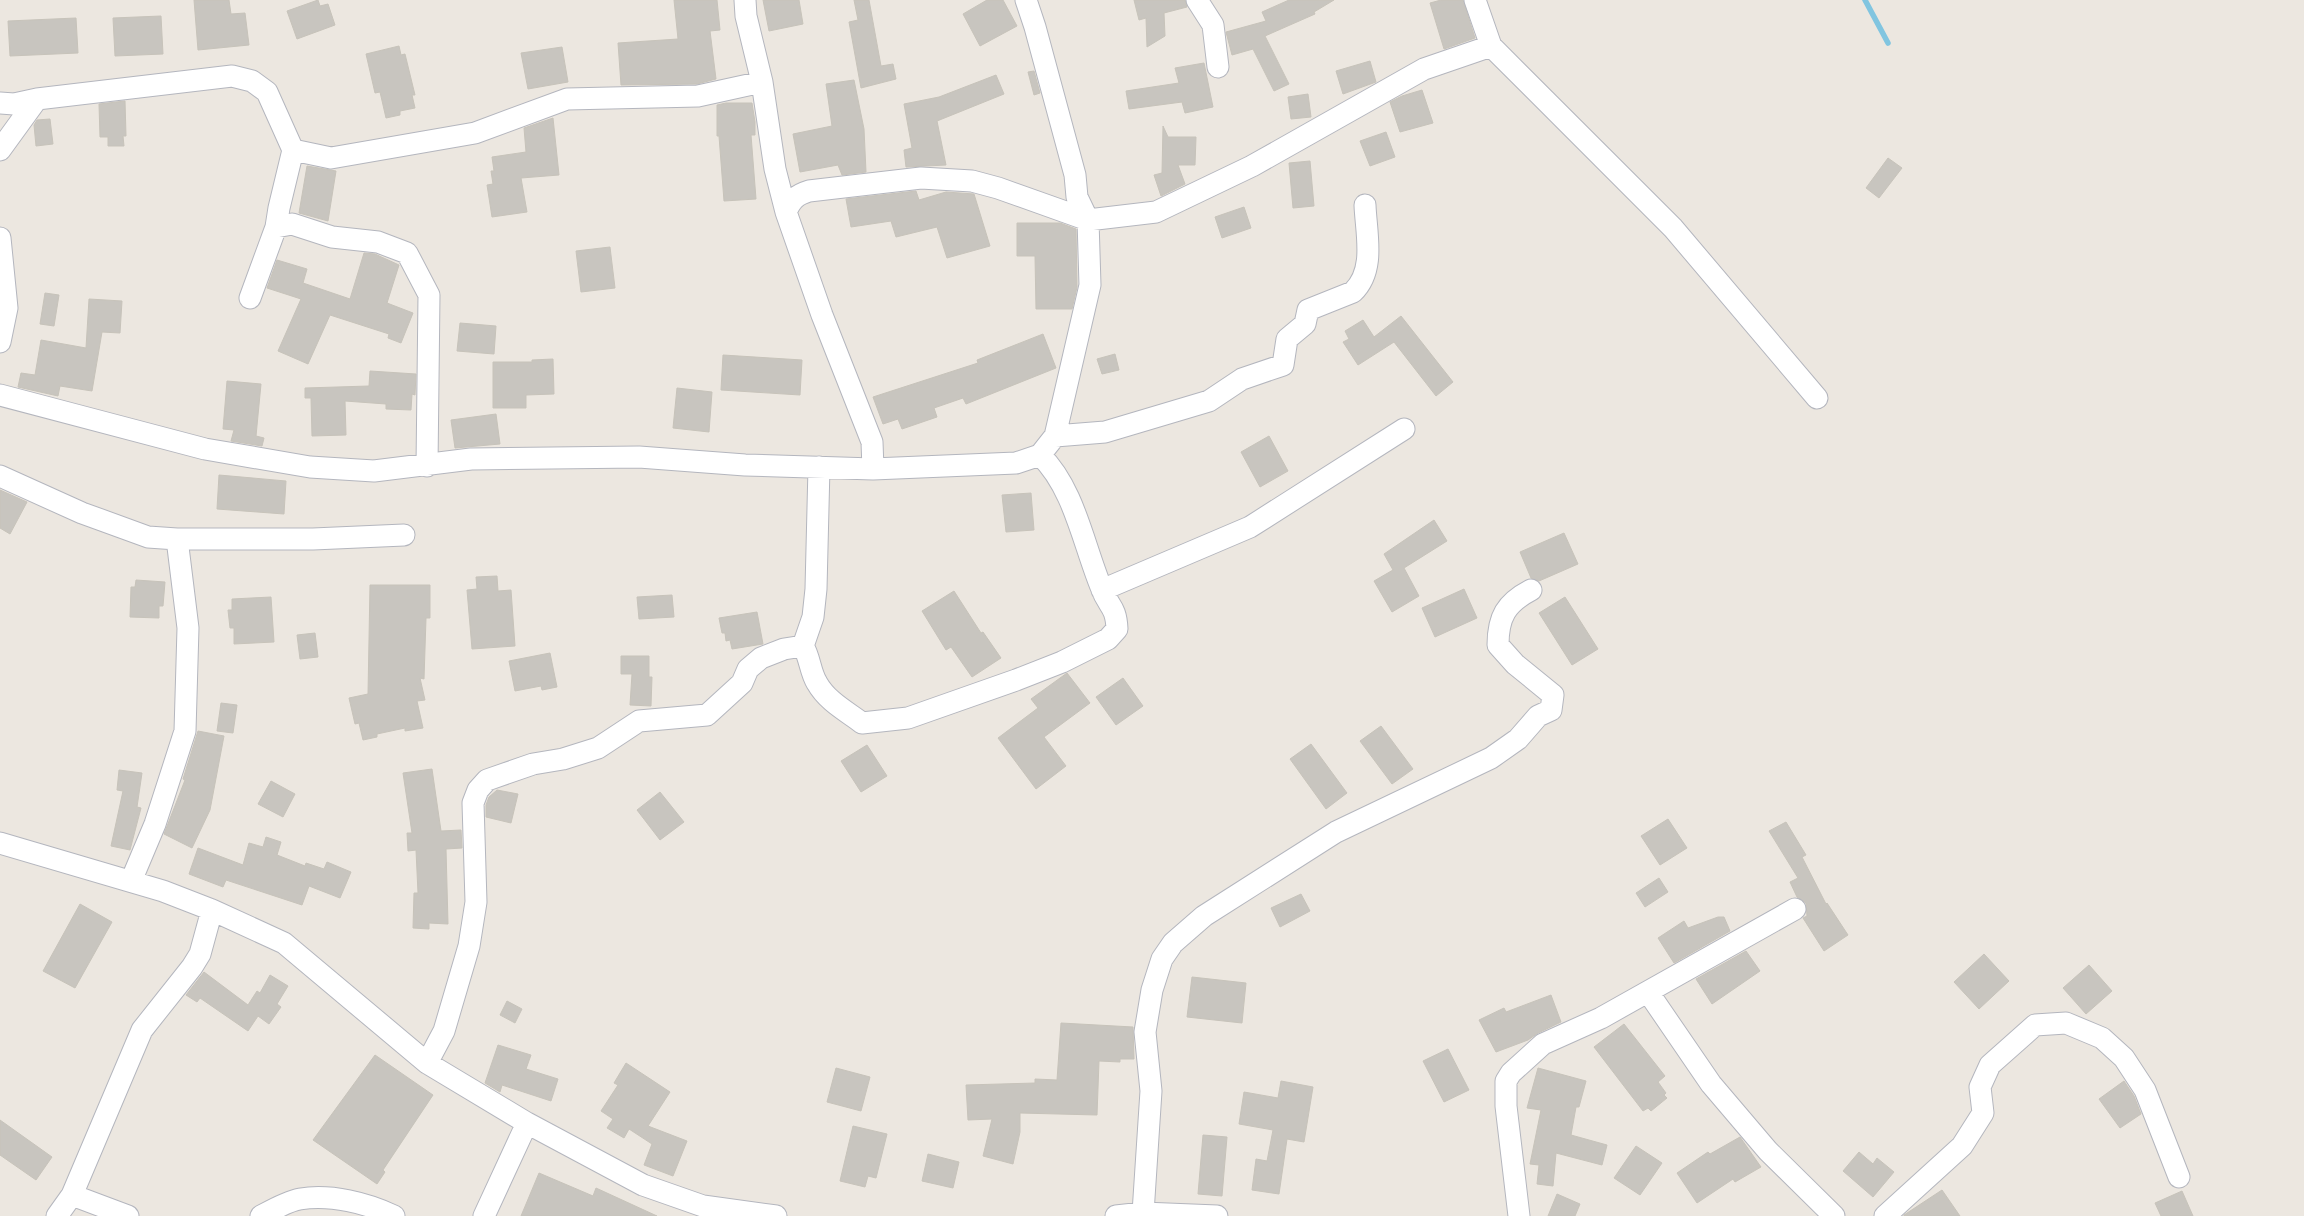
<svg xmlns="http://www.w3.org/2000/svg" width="2304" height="1216" font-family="Cabin,sans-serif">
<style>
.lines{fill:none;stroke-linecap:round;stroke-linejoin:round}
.stream{stroke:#81c5e0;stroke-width:5.5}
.building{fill:#c8c5bf;stroke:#c7c3ba}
.street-casing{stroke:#b4b6be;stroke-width:23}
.street{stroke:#fff;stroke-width:21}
</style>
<rect width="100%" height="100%" fill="#ece7e0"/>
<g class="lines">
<path class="stream" d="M1865 0 1888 43"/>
</g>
<path class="building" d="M194 0H229L231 14 245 13 249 45 198 50Z
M318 0 320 6 328 4 335 25 297 39 287 11Z
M674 0H717L720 30 710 31 716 79 697 84 621 85 618 43 678 39Z
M763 0H799L803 24 769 31Z
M854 0H869L881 66 893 64 896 79 861 88 849 22 858 20Z
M987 0H1003L1017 26 980 46 963 14Z
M1134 0H1185L1187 7 1164 13 1165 36 1147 47 1146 18 1139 20Z
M1289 0H1334L1314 12 1315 14 1265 36 1289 84 1274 91 1253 49 1232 55 1226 32 1266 21 1262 12Z
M1441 0H1463L1475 38 1444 49 1430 3Z
M161 16 163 54 115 56 113 18Z
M76 18 78 53 10 56 8 21Z
M399 46 401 55 405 54 415 95H412L415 108 400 111V115L386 118 380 92 375 93 366 54Z
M562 47 568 82 528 89 521 53Z
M1370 61 1376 82 1343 94 1336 71Z
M1204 63 1213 107 1185 113 1182 102 1129 109 1126 91 1179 83 1175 68Z
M1034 71 1040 93 1034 95 1028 72Z
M996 75 1004 94 937 121 946 165 906 167 904 150 912 148 904 104 939 97Z
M854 80 864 129 866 172 842 175 838 165 800 172 793 134 832 126 826 84Z
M1422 90 1433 123 1400 132 1390 102 1402 96Z
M1308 94 1311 117 1291 119 1288 97Z
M125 101 126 136H123L124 146H108V137H100L99 104Z
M726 103H752L755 122V135H751L756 199 724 201 719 136H717V105Z
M553 118 559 175 521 178 527 212 492 217 487 185 493 184 491 171H494L492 157 526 152 524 128Z
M50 119 53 144 36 146 34 125 37 120Z
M1163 126 1168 137H1196L1195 165H1178L1185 184 1161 196 1154 175 1162 173Z
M1386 132 1395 157 1370 166 1360 141Z
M1888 158 1902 168 1879 198 1866 188Z
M1310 161 1314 206 1293 208 1289 163Z
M307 166 336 171 328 221 299 213Z
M916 191 919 200 946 192 974 194 990 246 947 258 937 227 896 237 891 221 851 227 846 199Z
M1244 207 1251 228 1222 238 1215 217Z
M1017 223H1060L1076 229 1077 287 1072 309H1036L1035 256H1017Z
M610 247 615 288 581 292 576 251Z
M364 253 375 254 399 265 387 303 413 313 401 343 388 338 389 334 330 315 308 364 278 351 301 299 267 288 277 260 307 269 303 283 350 299Z
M45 293 59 295 54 326 40 324Z
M89 299 122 301 120 333 102 332 92 391 60 386 58 396 18 387 21 373 35 375 41 340 86 348Z
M1401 316 1453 382 1436 396 1394 342 1358 365 1343 342 1349 339 1345 331 1363 320 1374 337Z
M460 323 496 326 494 354 457 351Z
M1043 334 1056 368 966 404 963 398 934 408 937 417 902 429 898 419 883 424 873 397 978 363 977 360Z
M1115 354 1119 370 1102 374 1097 359Z
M723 355 802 360 800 395 721 390Z
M553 359 554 394 526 395V408H493V362H532V360Z
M370 371 416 374 415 395 412 394 411 410 386 409V404L345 401 346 435 312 436 311 398H305V388L369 386Z
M227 381 261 384 256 436 264 438 262 446 231 441 234 430 223 429Z
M677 388 712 392 709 432 673 428Z
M496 414 500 444 455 448 451 420Z
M1269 436 1288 471 1260 487 1241 452Z
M219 475 286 481 284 514 217 509Z
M0 490 27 502 10 534 0 528Z
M1031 493 1034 530 1006 532 1002 495Z
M1434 520 1447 541 1404 568 1419 596 1392 612 1374 581 1393 570 1384 554Z
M1564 533 1578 564 1539 581 1531 578 1520 552Z
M497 576 498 591 511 590 515 646 472 649 467 590 477 589 476 577Z
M136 580 165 582 163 606H159V618L130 617 131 587H135Z
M370 585H430V618H426L424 679 420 678 425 700 417 701 423 728 405 731V728L377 734V737L363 740 359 723 355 724 349 698 368 694Z
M1464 589 1477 618 1435 637 1422 608Z
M954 591 981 633 983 632 1001 658 972 677 951 647 946 650 922 611Z
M672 595 674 617 639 619 637 597Z
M271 597 274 642 234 644V628H230L228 610H232V599Z
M1565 597 1598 649 1572 665 1539 613Z
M757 612 763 644 732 649 730 640 726 641 725 633H722L719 618Z
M315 633 318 657 300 659 297 635Z
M550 653 557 687 542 690 541 686 515 691 509 661Z
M621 656H649V677H652L651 706 630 705 632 674H621Z
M1067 673 1090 703 1044 737 1066 766 1036 789 998 738 1038 708 1031 699Z
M1123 678 1143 706 1116 725 1096 697Z
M221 703 237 705 233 733 217 731Z
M1381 726 1413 769 1392 784 1360 741Z
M198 731 224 736 210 810 192 848 164 834 185 780 183 779Z
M1311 744 1347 793 1326 809 1290 759Z
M867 745 887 776 861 792 841 761Z
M432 769 441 831 461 830 462 848 446 849 448 924 429 923V929L413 928 414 893H418L416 850 408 851 407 833H412L403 773Z
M119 770 142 773 137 807 141 808 130 850 111 846 123 791 117 790Z
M271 781 295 794 283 817 258 804Z
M497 790 518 794 511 823 486 817V805L489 797Z
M660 792 684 822 660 840 637 810Z
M1668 819 1687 848 1660 865 1641 836Z
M1786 822 1806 855 1802 857 1826 904 1827 903 1848 935 1824 951 1803 918 1807 916 1806 903 1797 897 1790 882 1798 878 1769 831Z
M266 837 281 842 277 855 305 866 306 863 324 869 327 862 351 872 340 898 309 886 302 905 226 880 223 887 189 874 198 848 243 865 249 843 263 847Z
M1659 878 1668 892 1645 907 1636 893Z
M1301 894 1310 911 1280 927 1271 908Z
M80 904 112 922 75 988 43 971Z
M1718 917H1724L1730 931 1674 963 1658 938 1684 921 1688 928Z
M1746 951 1760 971 1712 1004 1696 979Z
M1984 954 2009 981 1979 1009 1954 982Z
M2089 965 2112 991 2086 1014 2063 988Z
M204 972 248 1005 257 991 260 993 270 975 288 986 277 1004 281 1007 269 1024 258 1016 248 1031 200 998 197 1002 186 995Z
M1192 977 1246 983 1242 1023 1187 1017Z
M1551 995 1561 1022 1538 1033 1528 1040 1496 1052 1479 1020 1504 1008 1506 1012Z
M507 1001 522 1009 515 1023 500 1015Z
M1061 1023 1133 1027 1134 1059H1120V1062L1099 1061 1097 1115 1020 1113V1132L1013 1164 983 1156 992 1119 968 1120 966 1085 1035 1083V1079L1057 1080Z
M1624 1024 1665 1076 1658 1082 1666 1093 1664 1095 1667 1098 1651 1111 1648 1108 1643 1111 1594 1047Z
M498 1045 531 1055 526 1069 558 1079 551 1101 502 1085 500 1092 485 1083Z
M1448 1049 1469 1090 1444 1102 1423 1061Z
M375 1055 433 1095 383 1170 385 1172 377 1184 313 1140Z
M626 1063 670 1092 648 1126 687 1141 673 1176 644 1165 652 1144 629 1129 624 1138 607 1128 613 1119 601 1111 618 1085 614 1083Z
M836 1068 870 1077 861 1111 827 1102Z
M1538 1068 1586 1081 1579 1107H1576L1571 1135 1607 1145 1602 1165 1556 1153 1553 1186 1537 1184 1539 1165 1530 1164 1541 1110 1527 1108Z
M1281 1081 1313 1087 1304 1142 1287 1139 1279 1194 1252 1190 1256 1159 1267 1161 1273 1130 1239 1124 1244 1092 1278 1098Z
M2124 1081 2134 1096 2141 1114 2120 1128 2099 1099Z
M0 1120 52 1157 36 1180 0 1155Z
M853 1126 887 1134 876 1178 868 1176 865 1187 840 1181Z
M1203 1135 1227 1137 1222 1196 1198 1194Z
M1740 1137 1761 1167 1735 1182 1733 1179 1697 1203 1677 1173 1708 1152 1710 1154Z
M1636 1146 1662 1163 1640 1195 1614 1178Z
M1859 1152 1873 1164 1877 1158 1894 1172 1873 1197 1843 1171Z
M928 1154 959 1162 953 1188 922 1181Z
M539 1173 593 1196 596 1188 657 1216H521Z
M1942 1190 1960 1216H1904V1215Z
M2182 1191 2193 1216H2161L2155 1203Z
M1557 1194 1580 1204 1575 1216H1548Z"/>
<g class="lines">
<g class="street-casing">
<path id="street" d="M745 0 746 16 762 82 775 169 786 212 822 315 872 442 873 469
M1197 0 1213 25 1218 67
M1475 0 1491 46 1673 228 1817 398
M0 103 14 104 37 99 232 76 252 81 267 92 293 150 279 208 276 227 250 298
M0 150 37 99
M293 150 331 158 475 133 567 99 698 96 762 82
M786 212C791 200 796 195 809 191L921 178 972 181 998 188 1088 220 1156 212 1252 166 1424 69 1491 46
M276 227 292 224 332 237 378 242 407 253 429 295 427 466
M0 238 7 308 0 342
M0 395 205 449 310 467 374 471 471 459 639 457 745 465 873 469 1016 463 1040 455 1055 436 1090 285 1088 220 1077 197 1075 175 1035 27 1026 0
M1055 436 1105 432 1209 401 1242 379 1283 365 1287 339 1305 324 1308 310 1353 292C1376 270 1366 233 1365 205
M0 476 82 513 148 537 177 539H313L404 535
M1102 590 1250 527 1404 429
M803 646C810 657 810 672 817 683 827 701 846 711 862 723L908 718 1016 680 1062 662 1108 639 1117 629C1116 605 1108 607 1101 587 1083 543 1074 488 1040 455
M803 646 813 617 816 589 819 467
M0 843 163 891 212 910 284 943 427 1063 527 1123 643 1185 703 1206 776 1216
M131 881 155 824 185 731 188 628 177 539
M1648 992 1711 1084 1768 1151 1834 1216
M427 1063 444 1031 469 946 476 902 473 803 478 790 487 780 533 764 563 759 598 748 639 721 707 715 742 683 748 669 761 658 784 649 803 646
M72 1195 128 1216
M1143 1213 1151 1091 1145 1032 1152 990 1162 959 1173 943 1204 916 1336 832 1491 758 1518 739 1538 716 1551 710 1553 695 1515 664 1498 645C1498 617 1506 603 1531 590
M57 1216 72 1195 142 1030 192 967 200 954 212 910
M261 1216C272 1210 288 1201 300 1199 331 1194 367 1203 394 1216
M484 1216 527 1123
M1116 1216 1143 1213 1217 1216
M1519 1216 1506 1106V1081L1511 1073 1543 1044 1601 1018 1795 909
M1885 1216 1962 1146 1983 1113 1980 1087 1990 1065 2035 1025 2066 1023 2102 1038 2124 1058 2145 1090 2179 1177"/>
</g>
<use href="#street" class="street"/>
</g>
</svg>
